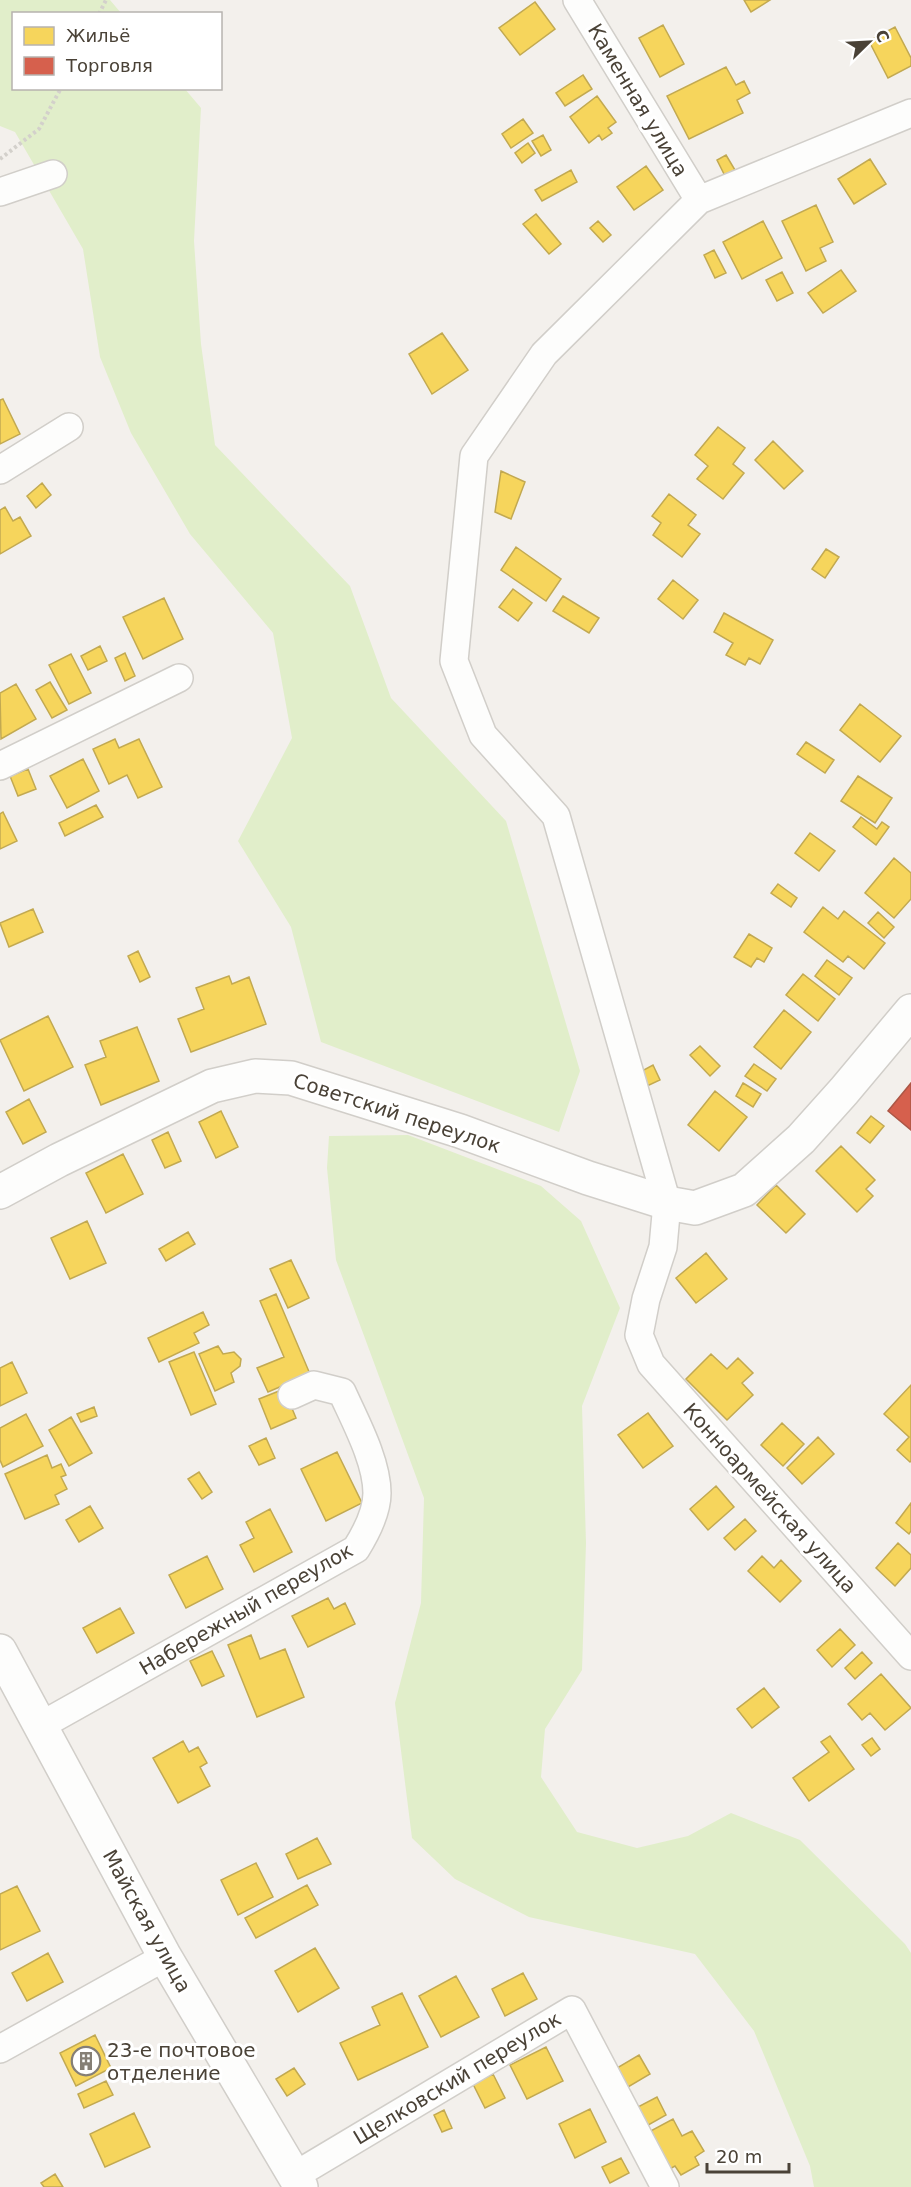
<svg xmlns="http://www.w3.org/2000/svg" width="911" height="2187" font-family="'DejaVu Sans',sans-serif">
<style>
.green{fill:#e1eeca}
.homes{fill:#f6d55c;stroke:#c2a951;stroke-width:1.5}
.shops{fill:#d6604d;stroke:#ac5746;stroke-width:1.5}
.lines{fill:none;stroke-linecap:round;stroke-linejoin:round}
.minor-casing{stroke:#d1cec9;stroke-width:30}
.tertiary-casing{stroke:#d1cec9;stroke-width:36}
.path{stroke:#d3d0cb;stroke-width:4;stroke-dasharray:3 3;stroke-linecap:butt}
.minor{stroke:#fdfdfc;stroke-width:27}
.tertiary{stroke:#fdfdfc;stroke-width:33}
.labels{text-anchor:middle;stroke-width:6;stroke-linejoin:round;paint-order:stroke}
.street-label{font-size:20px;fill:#4a4237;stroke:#fff}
.poi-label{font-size:20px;fill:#4a4237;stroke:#fff;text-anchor:start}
</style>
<rect width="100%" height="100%" fill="#f3f0ec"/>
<path class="green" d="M0 0H110L121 13 14 14V88L185 89 201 108 194 241 201 344 215 445 350 586 391 698 506 821 580 1071 559 1132 321 1042 291 927 238 841 292 738 273 633 190 534 131 433 100 357 83 249 15 132 0 126Z
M408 1135 541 1186 581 1221 620 1308 582 1406 586 1543 582 1670 545 1729 541 1777 577 1832 637 1848 688 1836 731 1813 800 1840 905 1944 911 1953V2187H814L810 2166 754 2031 695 1954 529 1917 455 1879 412 1838 395 1703 421 1603 424 1498 336 1260 327 1168 329 1136Z"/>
<path class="homes" d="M744 0H770L751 12Z
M535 2 555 29 520 55 499 28Z
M663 25 684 64 660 77 639 38Z
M895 27 911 58V66L888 78 869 41Z
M726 67 736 85 744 81 750 93 737 100 743 113 689 139 667 96Z
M583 75 592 89 565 106 556 93Z
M597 96 616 122 608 128 612 133 602 140 599 135 589 143 570 117Z
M523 119 533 133 511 148 502 134Z
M543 135 551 150 541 156 532 141Z
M528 143 535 153 522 163 515 153Z
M726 155 735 170 725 176 717 160Z
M870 159 886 184 854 204 838 179Z
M646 166 663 190 634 210 617 187Z
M571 170 577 182 542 201 535 190Z
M816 205 833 242 820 248 826 261 806 271 782 221Z
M536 214 561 244 549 254 523 224Z
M598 221 611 235 603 242 590 228Z
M763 221 782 258 742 279 723 242Z
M714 250 726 273 715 278 704 255Z
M841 270 856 291 823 313 808 293Z
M782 272 793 293 777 301 766 280Z
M442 333 468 370 432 394 409 354Z
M3 399 20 434 0 444V400Z
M718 427 745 448 733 464 744 473 723 499 697 479 708 466 695 455Z
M773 441 803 471 784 489 755 460Z
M501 471 525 482 511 519 495 512Z
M42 483 51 495 36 508 27 496Z
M669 494 696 515 688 525 700 534 682 557 653 535 661 523 652 516Z
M5 507 13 521 20 517 31 536 0 554V510Z
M516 547 561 579 546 601 501 570Z
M826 549 839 557 825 578 812 569Z
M673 580 698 600 683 619 658 599Z
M513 589 532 603 518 621 499 607Z
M563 596 599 618 589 633 553 611Z
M164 598 183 639 143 659 123 617Z
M724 613 773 640 760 664 749 658 745 665 726 655 733 643 714 632Z
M100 646 107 661 88 670 81 656Z
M125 653 135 676 125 681 115 658Z
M71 654 91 693 69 704 49 665Z
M50 682 67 710 52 718 36 690Z
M16 684 36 719 1 739 0 693Z
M860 704 901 736 880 762 840 730Z
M115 739 119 748 139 739 162 787 138 798 127 775 109 784 93 749Z
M806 742 834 760 825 773 797 754Z
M83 759 99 791 67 808 50 776Z
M28 769 36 789 18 796 10 776Z
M858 776 892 798 875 823 841 801Z
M96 805 103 817 65 836 59 823Z
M3 812 17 841 0 849V814Z
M861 817 877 829 882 822 889 827 876 845 853 827Z
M810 833 835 851 819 871 795 853Z
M894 858 911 873V899L894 918 865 893Z
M778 884 797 898 791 907 771 893Z
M823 907 838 919 844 911 885 943 864 969 848 956 843 962 804 932Z
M33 909 43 932 9 947 0 923Z
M878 912 894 927 884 938 868 923Z
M749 934 772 948 764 962 757 958 751 967 734 957Z
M138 951 150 977 140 982 128 956Z
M827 960 852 978 839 995 815 976Z
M803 974 835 999 818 1021 786 995Z
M229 976 232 984 249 977 266 1024 191 1052 178 1019 204 1009 196 988Z
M784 1010 811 1032 781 1069 754 1047Z
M48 1016 73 1067 24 1091 0 1040Z
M137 1027 159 1081 101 1105 85 1065 106 1057 100 1041Z
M700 1046 720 1066 710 1076 690 1055Z
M754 1064 776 1079 767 1091 745 1076Z
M653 1065 660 1080 647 1086 640 1072Z
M743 1083 761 1094 753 1107 736 1096Z
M715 1091 747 1117 719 1151 688 1125Z
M29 1099 46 1132 23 1144 6 1112Z
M221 1111 238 1147 216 1158 199 1122Z
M871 1116 884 1126 870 1143 857 1133Z
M168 1132 181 1161 165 1168 152 1140Z
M841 1146 875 1180 866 1189 873 1196 857 1212 816 1171Z
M123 1154 143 1194 106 1213 86 1173Z
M776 1185 805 1214 786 1233 757 1205Z
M87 1221 106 1263 70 1279 51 1238Z
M188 1232 195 1244 166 1261 159 1249Z
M706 1253 727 1279 696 1303 676 1278Z
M291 1260 309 1298 288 1308 270 1269Z
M276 1294 310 1374 268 1392 257 1368 284 1357 260 1301Z
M203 1312 209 1325 194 1333 199 1343 159 1362 148 1338Z
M218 1346 223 1354 234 1352 241 1359 240 1366 231 1373 234 1382 215 1391 199 1354Z
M194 1352 216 1404 191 1415 169 1362Z
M711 1354 727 1369 738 1358 753 1373 742 1383 753 1395 727 1420 686 1379Z
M12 1362 27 1393 0 1406V1368Z
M911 1385V1461L910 1462 897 1450 909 1437 884 1414Z
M284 1389 296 1418 271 1429 259 1399Z
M94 1407 97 1416 81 1422 77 1414Z
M648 1413 673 1446 643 1468 618 1435Z
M26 1414 43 1446 3 1467 0 1460V1428Z
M71 1417 92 1453 69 1466 49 1430Z
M782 1423 804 1444 783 1466 761 1445Z
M818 1437 834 1454 802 1484 787 1468Z
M266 1438 275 1458 259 1465 249 1446Z
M337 1452 362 1503 326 1521 301 1469Z
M47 1455 52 1468 61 1464 66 1475 61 1477 67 1489 55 1495 59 1504 25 1519 5 1474Z
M199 1472 212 1492 202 1499 188 1479Z
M716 1486 734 1507 708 1530 690 1509Z
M911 1503V1531L909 1534 896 1523Z
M90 1506 103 1528 79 1542 66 1520Z
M270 1509 292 1552 254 1572 240 1545 254 1538 246 1522Z
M745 1519 756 1531 735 1550 724 1538Z
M898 1543 911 1555V1568L895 1586 876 1568Z
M207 1556 223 1589 186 1608 169 1575Z
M762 1556 774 1568 781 1560 801 1581 780 1602 748 1571Z
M328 1598 334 1609 345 1603 355 1624 308 1647 292 1616Z
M120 1608 134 1633 97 1653 83 1628Z
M840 1629 855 1645 832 1667 817 1650Z
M251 1635 260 1659 285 1649 304 1697 257 1717 228 1645Z
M212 1651 224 1676 202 1686 190 1661Z
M862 1652 872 1663 855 1679 845 1668Z
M881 1674 911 1708 885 1730 870 1713 862 1720 848 1704Z
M764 1688 779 1707 752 1728 737 1709Z
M830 1736 854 1769 809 1801 793 1778 829 1752 821 1742Z
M872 1738 880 1749 871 1756 862 1745Z
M183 1741 189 1752 198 1747 207 1763 200 1767 210 1786 178 1803 153 1758Z
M317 1838 331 1864 298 1879 286 1854Z
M256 1863 273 1897 238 1915 221 1880Z
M307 1885 318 1905 256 1938 245 1918Z
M17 1886 40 1931 0 1950V1894Z
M315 1948 339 1988 298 2012 275 1971Z
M48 1953 63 1982 27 2001 12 1973Z
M523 1973 537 1999 505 2016 492 1989Z
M456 1976 479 2017 441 2037 419 1996Z
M402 1993 428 2047 358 2080 340 2043 380 2025 372 2007Z
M95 2035 111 2068 76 2086 60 2053Z
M546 2047 563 2081 527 2099 510 2065Z
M639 2055 650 2074 628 2087 617 2068Z
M294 2068 305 2084 287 2096 276 2079Z
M493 2074 505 2098 485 2108 473 2084Z
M106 2081 113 2095 84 2108 78 2094Z
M657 2097 666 2115 643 2128 634 2109Z
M590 2109 606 2142 575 2158 559 2124Z
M444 2110 452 2128 442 2132 434 2115Z
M134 2113 150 2147 105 2167 90 2134Z
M673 2119 682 2136 692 2131 704 2151 695 2157 699 2165 681 2175 675 2166 666 2171 645 2134Z
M621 2158 629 2173 610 2183 602 2167Z
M55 2174 63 2187H44L41 2183Z"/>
<path class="shops" d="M911 1083V1130L888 1111Z"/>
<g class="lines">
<g class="minor-casing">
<path id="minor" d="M577 0 699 200
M911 113 699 200 544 354 474 456 454 661 483 735 556 816 667 1203 663 1247 646 1299 639 1335 651 1364 911 1656
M0 192 53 174
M0 470 69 427
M0 766 179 678
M40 1726 356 1549C366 1533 377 1512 377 1493 377 1461 355 1421 342 1392L314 1385 292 1395
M0 2049 165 1957
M294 2176 572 2010 665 2187"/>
</g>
<g class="tertiary-casing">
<path id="tertiary" d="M0 1192 59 1160 212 1086 255 1076 291 1078 460 1131 588 1178 667 1203 695 1208 744 1190 801 1139 844 1091 911 1011
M0 1651 165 1957 301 2187"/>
</g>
<path class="path" d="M99 14 106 0
M0 159 39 129 61 88"/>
<use href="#minor" class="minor"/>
<use href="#tertiary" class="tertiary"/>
</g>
<defs>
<g id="building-ring" transform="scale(1.5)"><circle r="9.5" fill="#fff" stroke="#857f76" stroke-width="1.5"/><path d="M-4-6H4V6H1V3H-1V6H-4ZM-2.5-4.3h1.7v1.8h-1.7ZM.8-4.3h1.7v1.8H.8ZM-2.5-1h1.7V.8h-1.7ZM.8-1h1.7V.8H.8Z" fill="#857f76"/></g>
</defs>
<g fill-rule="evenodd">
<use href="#building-ring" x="86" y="2061"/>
</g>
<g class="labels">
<g class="street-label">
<text transform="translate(638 100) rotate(59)" y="7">Каменная улица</text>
<text transform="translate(397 1113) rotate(18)" y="7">Советский переулок</text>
<text transform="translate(770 1498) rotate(48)" y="7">Конноармейская улица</text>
<text transform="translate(246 1609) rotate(-30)" y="7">Набережный переулок</text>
<text transform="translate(147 1921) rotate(61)" y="7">Майская улица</text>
<text transform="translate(457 2078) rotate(-31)" y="7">Щелковский переулок</text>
</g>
<g class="poi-label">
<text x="107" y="2057">23-е почтовое<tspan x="107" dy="23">отделение</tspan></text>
</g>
</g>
<rect x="12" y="12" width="210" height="78" fill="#ffffff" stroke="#b7b3af" stroke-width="1.5"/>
<rect x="24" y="27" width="30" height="18" fill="#f6d55c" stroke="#b7b3af" stroke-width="1.5"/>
<text x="66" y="42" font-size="18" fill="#4a4237">Жильё</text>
<rect x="24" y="57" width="30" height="18" fill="#d6604d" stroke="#b7b3af" stroke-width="1.5"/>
<text x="66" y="72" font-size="18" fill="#4a4237">Торговля</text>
<g transform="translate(869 42) rotate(66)" stroke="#ffffff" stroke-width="4.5" paint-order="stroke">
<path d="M0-4.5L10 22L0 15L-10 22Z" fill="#4a4237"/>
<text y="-9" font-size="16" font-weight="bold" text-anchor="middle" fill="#4a4237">С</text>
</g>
<path d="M707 2163v9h82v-9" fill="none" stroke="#4a4237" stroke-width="3"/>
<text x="716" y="2163" font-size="18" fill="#4a4237" stroke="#ffffff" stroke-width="4.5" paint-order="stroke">20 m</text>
</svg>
